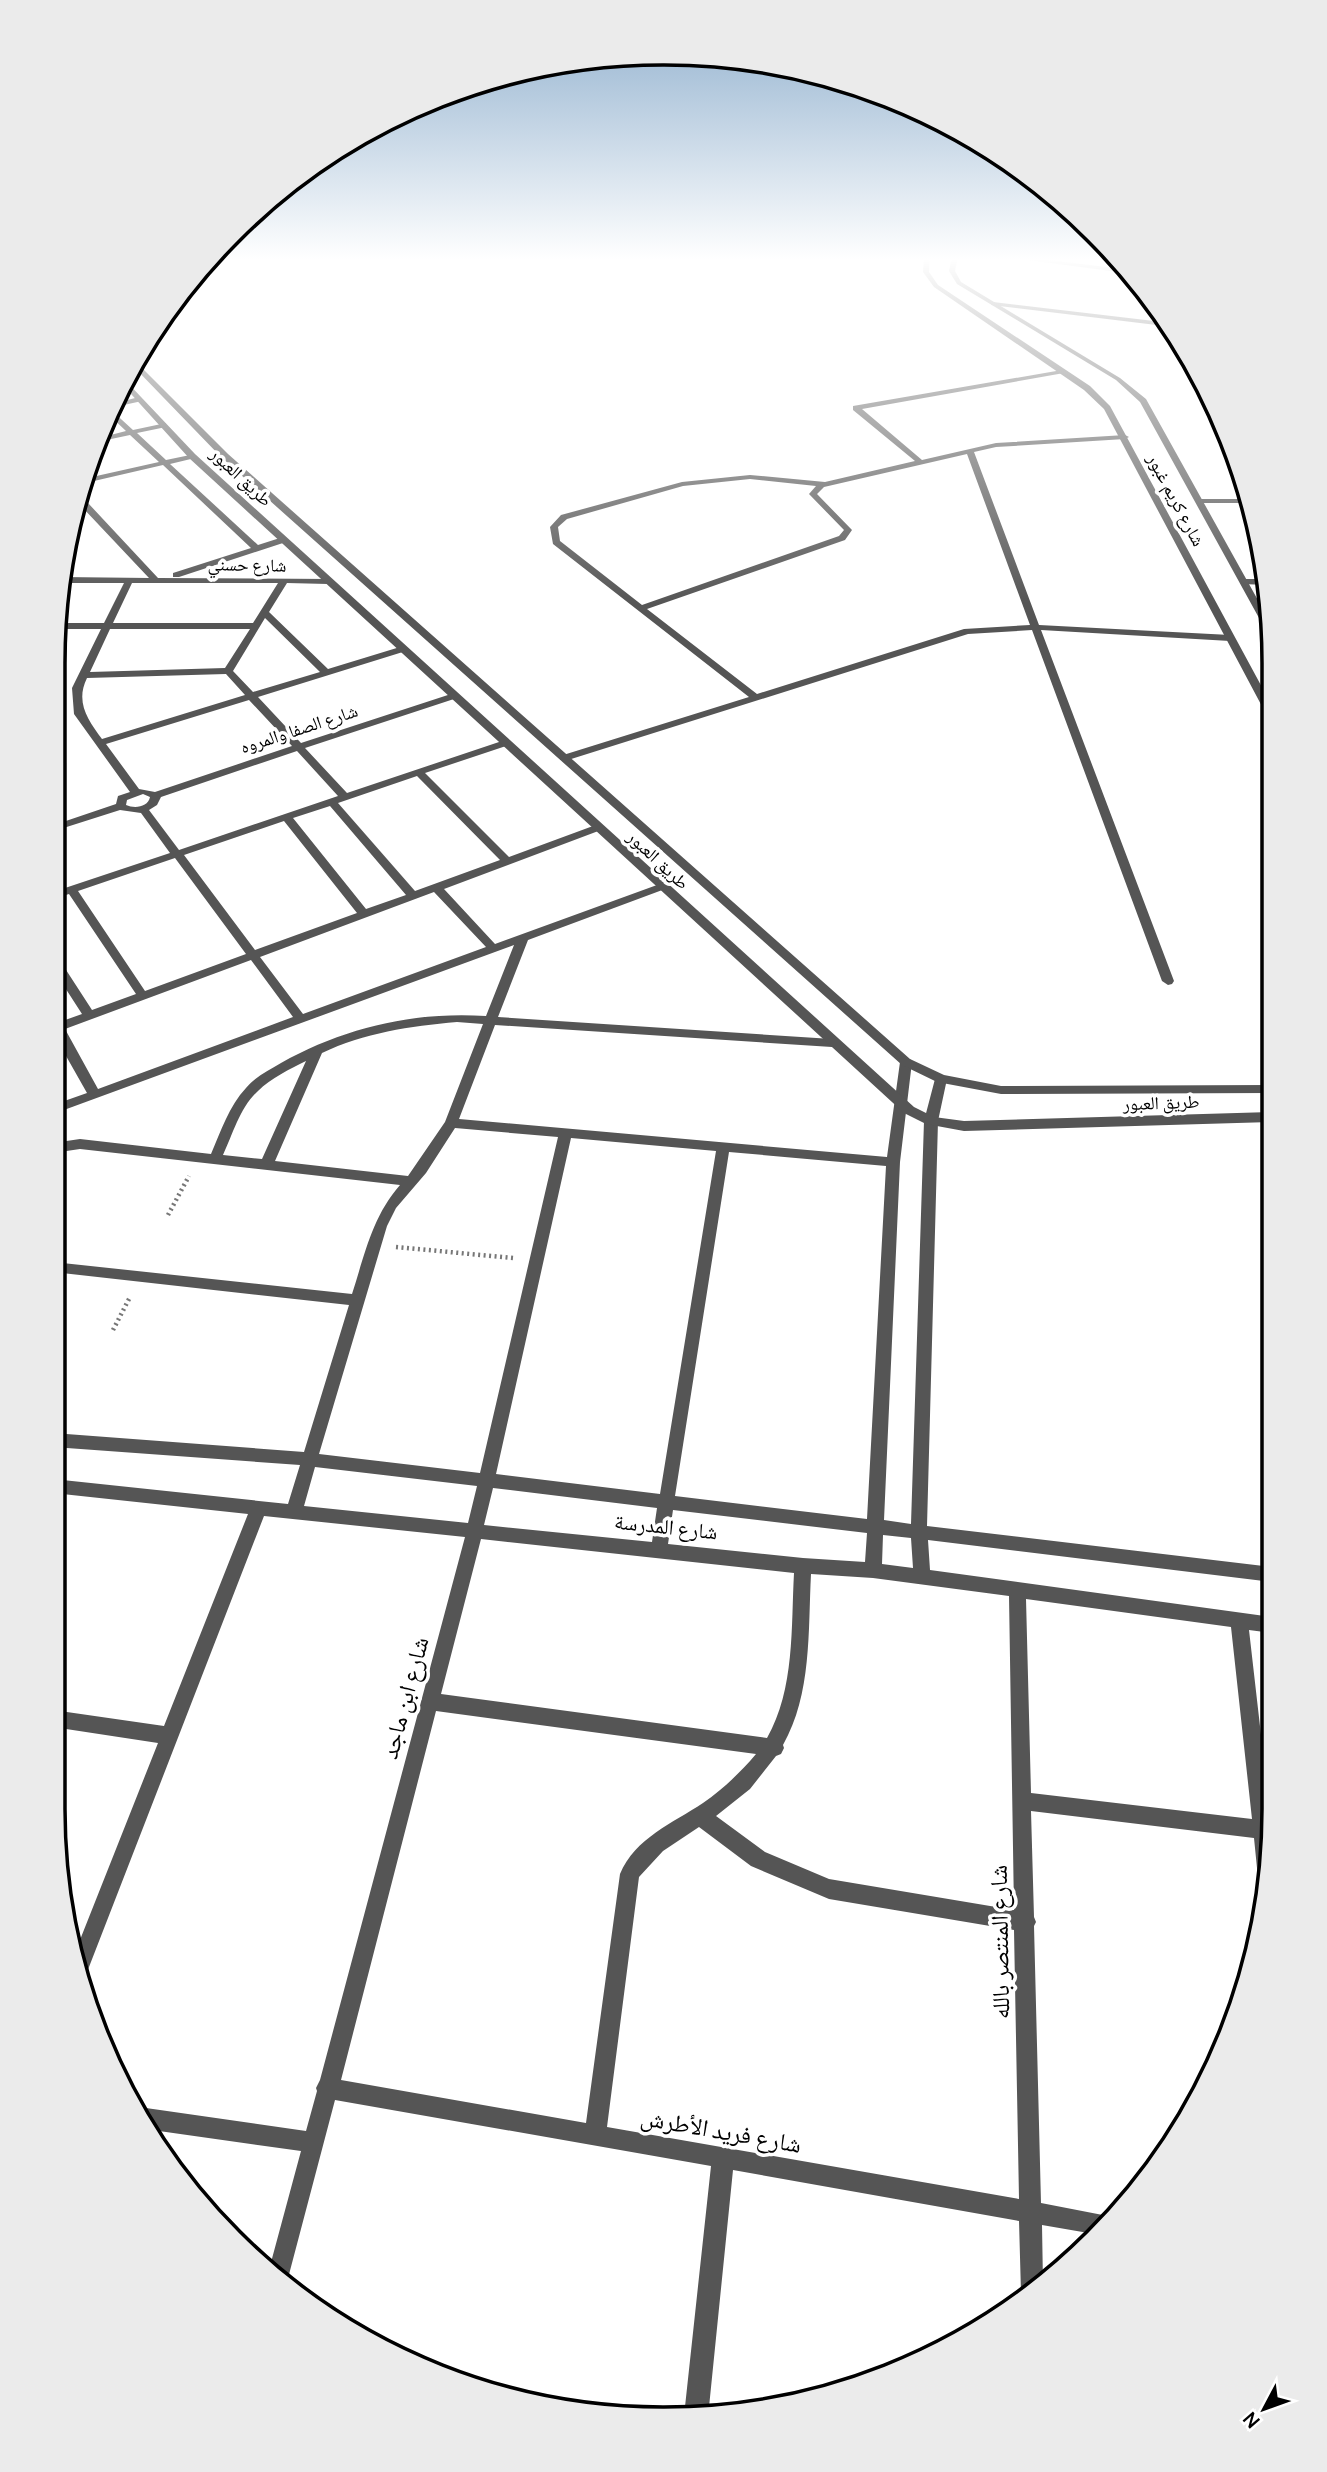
<svg xmlns="http://www.w3.org/2000/svg" width="1327" height="2472" font-family="Manrope,'Noto Naskh Arabic',sans-serif">
<style>
.lines{fill:none;stroke-linecap:round;stroke-linejoin:round}
.path{stroke:#777;stroke-width:4.5;stroke-dasharray:2 3.5;stroke-linecap:butt}
.minor{fill:#555;fill-rule:evenodd}
.tertiary{fill:#555;fill-rule:evenodd}
.labels{text-anchor:middle;stroke-width:7;stroke-linejoin:round;paint-order:stroke}
.far-street-label{font-size:18px;fill:#000;stroke:#fff}
.street-label{font-size:21px;fill:#000;stroke:#fff}
.near-street-label{font-size:24px;fill:#000;stroke:#fff}
.rim{fill:none;stroke:#000;stroke-width:3.5}
</style>
<rect width="100%" height="100%" fill="#fff"/>
<g class="lines">
<path class="path" d="M168 1215 189 1176
M396 1247 513 1258
M113 1330 130 1297"/>
<path class="minor" d="M1004 257H1023L1123 269 1126 273Z
M993 302 1171 323 1173 327 991 305Z
M1062 370 1064 373 862 409 922 460 996 443 1125 435 1129 437 1125 439 996 447 974 452 1039 625 1230 635 1235 638 1230 641 1041 630 1174 981 1172 984 1168 985 1162 981 1032 630 968 634 568 760H560V756L749 697 553 544 550 527 561 515 682 482 750 475 825 482 915 461 853 410V406ZM967 454 1030 625 964 629 757 694 647 609 845 540 852 530 817 494 824 487ZM750 479 816 486 809 494 844 530 839 536 642 605 560 541 558 527 567 519 683 486Z
M139 397 142 401 110 408 112 404Z
M110 409 133 430 166 423V427L137 433 166 460 195 454V458L170 464 258 545 283 537 286 538V542L179 577H173V573L251 548 163 465 81 484 83 479 159 462 130 435 97 442 99 438 126 431 108 414Z
M1200 499H1247L1248 503H1197L1196 501Z
M75 500 88 503 158 578 331 579V583L328 584 287 583 269 612 328 669 400 647H406V651L258 697 301 743 451 694H457V698L305 748 347 793 505 740 510 743 509 745 425 773 509 857 593 826H601V830L444 889 495 944 657 885H665V889L528 940 498 1017 832 1039 838 1043 832 1047 495 1025 459 1119 887 1157 900 1062 902 1059H910L912 1062 900 1162 884 1520 911 1524 924 1121 935 1079 941 1075 947 1079 938 1121 927 1526 1272 1567V1582L928 1540 930 1570 1272 1617 1273 1633 1249 1630 1273 1840 1267 1887 1261 1885 1258 1878 1254 1838 1031 1811 1034 1917 1036 1922 1034 1926 1041 2203 1113 2217 1100 2235 1042 2225 1043 2284 1023 2300 1021 2293 1019 2221 733 2170 708 2417 684 2416 711 2166 335 2100 287 2282 270 2266 301 2151 152 2130 141 2110 146 2108 306 2131 317 2091 316 2088 320 2080 465 1537 264 1516 89 1967 86 1974 80 1976 76 1950 158 1743 53 1727V1710L164 1726 248 1514 53 1493V1479L288 1504 300 1465 53 1447V1433L304 1452 349 1305 53 1272V1262L352 1294C365 1254 372 1217 400 1185L80 1149 53 1153V1143L80 1139 211 1154C221 1131 229 1106 246 1088 255 1077 269 1070 281 1063 343 1028 415 1011 486 1016L514 945 53 1114V1105L87 1093 53 1033 54 1024 82 1014 53 969V955L57 956 92 1010 136 994 69 894 53 899V892L170 853 141 813 120 810 54 831V825L116 804 118 796 130 792 74 714 72 688 101 629H54V623H104L124 583H61V577L149 578 82 507 74 504ZM132 583H278L253 623H113ZM265 618 320 672 253 692 233 671ZM110 629H250L225 668 90 672ZM226 674 245 695 102 739C88 720 75 702 87 678ZM249 700 292 746 155 792 139 789 106 744ZM297 751 338 796 179 850 149 810 157 805 161 797ZM417 776 500 860 415 891 338 803ZM143 794 150 797C148 807 135 809 126 805L127 800ZM330 806 406 895 366 909 293 818ZM284 821 357 913 255 950 184 855ZM175 858 246 954 145 991 78 891ZM434 892 486 947 303 1014 260 957ZM251 960 293 1017 98 1089 65 1029ZM457 1022 483 1024 445 1122 408 1176 275 1161 322 1053C364 1033 410 1026 457 1022ZM306 1061 262 1159 223 1155C233 1134 240 1107 258 1091 271 1078 290 1069 306 1061ZM455 1128 558 1137 480 1473 319 1454 387 1226 396 1208 426 1173ZM571 1138 716 1151 660 1494 496 1474ZM729 1152 886 1166 867 1519 675 1496ZM315 1467 477 1486 468 1523 304 1506ZM493 1488 657 1508 652 1542 484 1525ZM673 1510 867 1533 865 1562 803 1558 668 1544ZM883 1535 911 1538 913 1568 882 1564ZM481 1539 794 1573C791 1627 795 1689 767 1738L441 1694ZM811 1574 873 1578 1009 1596 1014 1910 829 1879 765 1852 716 1816 750 1789 776 1756 781 1754 784 1748 783 1745C812 1694 808 1631 811 1574ZM1026 1599 1231 1627 1252 1819 1031 1793ZM436 1711 756 1754C740 1773 723 1789 703 1803 673 1823 635 1838 620 1874L586 2123 341 2080ZM699 1827 751 1866 829 1899 1014 1930 1019 2199 607 2127 639 1877 663 1851Z
M1244 579H1268L1269 585 1241 584 1240 582Z"/>
<path class="tertiary" d="M924 257H930L929 272 938 285 1090 386 1110 406 1270 702V715L1265 712 1104 409 1084 390 934 287 923 272Z
M952 257H958L955 271 961 282 1120 378 1146 399 1269 620V630L1264 627 1140 402 1116 380 957 284 949 271Z
M135 361 228 454 910 1059 944 1075 1001 1086 1271 1085V1093L1001 1094 937 1082 902 1065 222 458 133 366Z
M124 379 195 454 914 1107 934 1117 964 1121 1271 1112V1122L964 1131 926 1124 904 1113 189 458 122 384Z"/>
</g>
<linearGradient id="sky" x2="0" y2="1"><stop stop-color="#8cadcc"/><stop offset="0.43" stop-color="#fff"/><stop offset="1" stop-color="#fff" stop-opacity="0"/></linearGradient>
<rect width="1327" height="603" fill="url(#sky)"/>
<g class="labels">
<g class="far-street-label">
<text transform="translate(241 477) rotate(43)" y="6">طريق العبور</text>
<text transform="translate(1176 500) rotate(62)" y="6">شارع كريم غبور</text>
<text transform="translate(247 565) rotate(1)" y="6">شارع حسني</text>
<text transform="translate(299 729) rotate(-18)" y="6">شارع الصفا والمروه</text>
<text transform="translate(658 860) rotate(43)" y="6">طريق العبور</text>
<text transform="translate(1161 1103) rotate(-2)" y="6">طريق العبور</text>
</g>
<g class="street-label">
<text transform="translate(666 1527) rotate(6)" y="7">شارع المدرسة</text>
</g>
<g class="near-street-label">
<text transform="translate(405 1698) rotate(-75)" y="8">شارع ابن ماجد</text>
<text transform="translate(1000 1942) rotate(-91)" y="8">شارع المنتصر بالله</text>
<text transform="translate(721 2131) rotate(10)" y="8">شارع فريد الأطرش</text>
</g>
</g>
<path d="M0 0H1327V2472H0ZM663 65H664A598 598 0 0 1 1262 663V1809A598 598 0 0 1 664 2407H663A598 598 0 0 1 65 1809V663A598 598 0 0 1 663 65Z" fill="#ebebeb" fill-rule="evenodd"/>
<path class="rim" d="M663 65H664A598 598 0 0 1 1262 663V1809A598 598 0 0 1 664 2407H663A598 598 0 0 1 65 1809V663A598 598 0 0 1 663 65Z"/>
<g transform="translate(1264 2409) rotate(229)" stroke="#ffffff" stroke-width="5" paint-order="stroke">
<path d="M0-5L12 26L0 18L-12 26Z" fill="#000000"/>
<text y="-10" font-size="19" font-weight="bold" text-anchor="middle" fill="#000000">N</text>
</g>
</svg>
